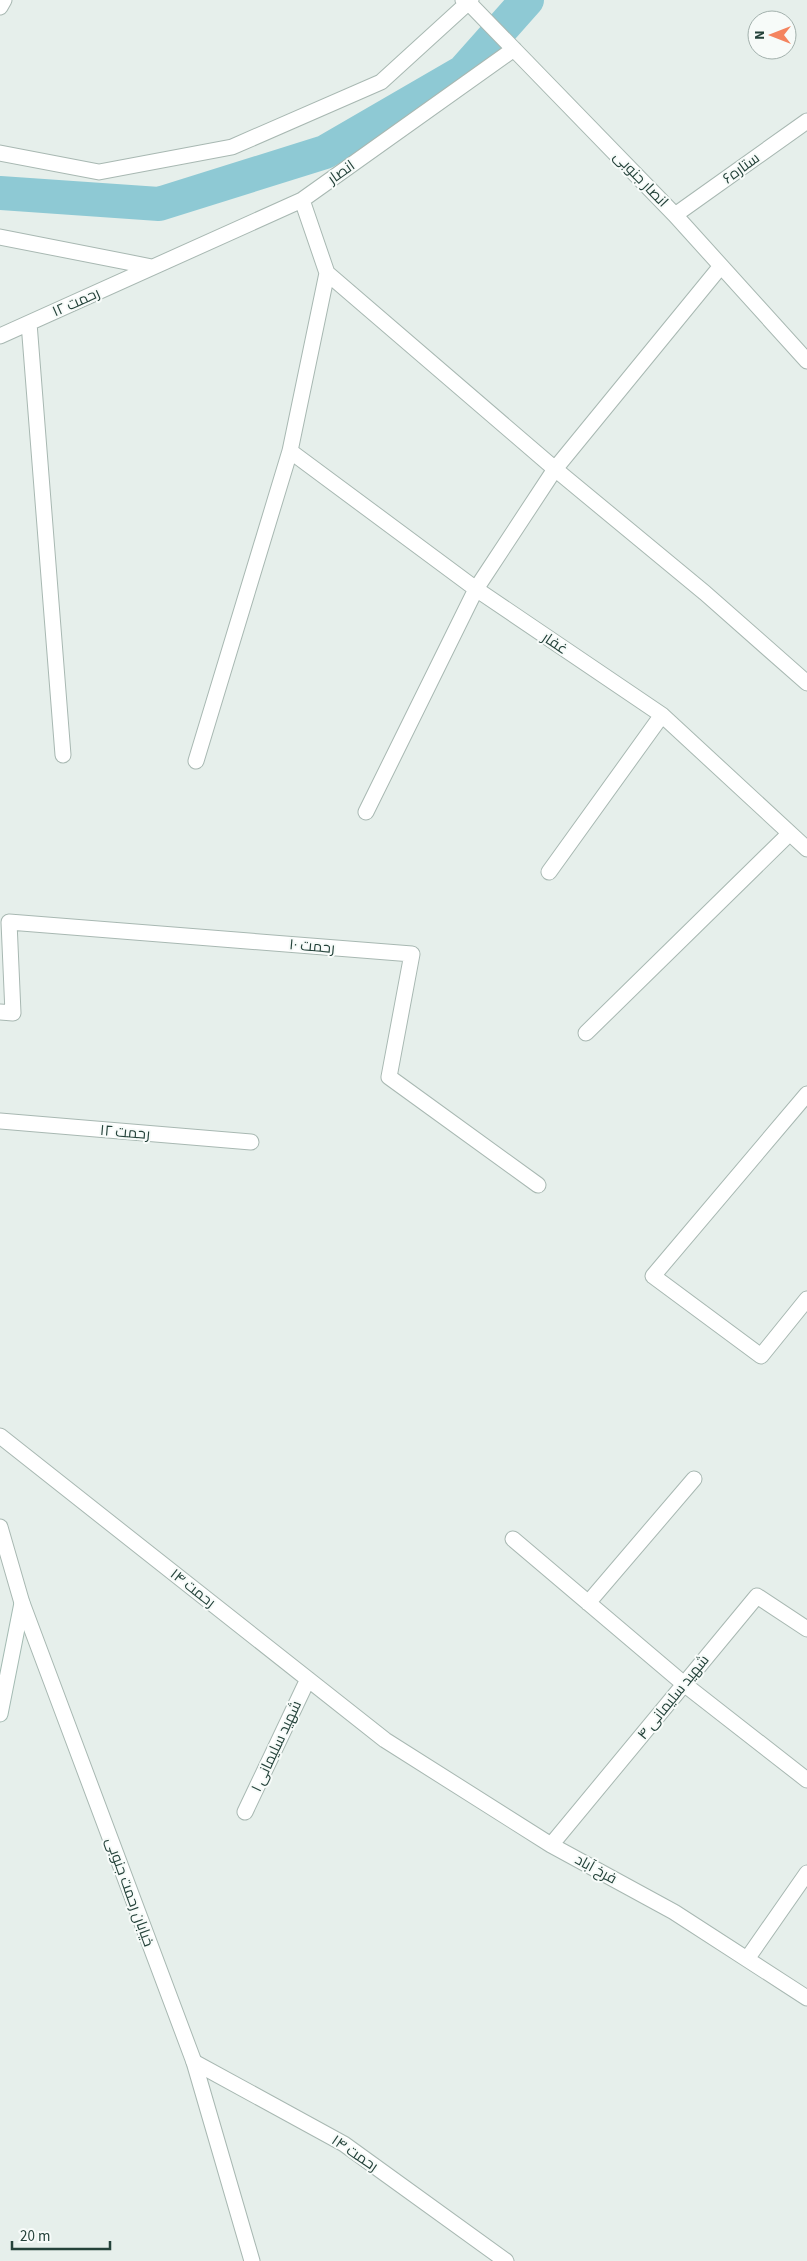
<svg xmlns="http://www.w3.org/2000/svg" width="807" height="2261" font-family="'Source Sans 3',Cairo,sans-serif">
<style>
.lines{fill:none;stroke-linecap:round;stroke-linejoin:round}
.canal{stroke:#8ec9d4;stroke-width:34}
.minor-casing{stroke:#a8b8b2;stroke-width:17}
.tertiary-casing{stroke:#a8b8b2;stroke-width:17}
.secondary-casing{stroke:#a4bbb3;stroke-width:17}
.minor{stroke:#fff;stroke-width:15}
.tertiary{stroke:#fff;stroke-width:15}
.secondary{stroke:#fff;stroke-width:15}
.labels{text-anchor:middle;stroke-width:4;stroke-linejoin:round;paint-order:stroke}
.street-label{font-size:15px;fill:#24423a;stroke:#f7fbf9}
</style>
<rect width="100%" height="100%" fill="#e6efeb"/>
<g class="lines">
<path class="canal" d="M0 193 159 204 325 152 463 72 527 0"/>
<g class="minor-casing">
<path id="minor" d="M463 0 469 3 675 215 807 361
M0 7 4 0
M0 153 99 172 232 147 381 82 471 0
M675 215 807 121
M0 237 152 267
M721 266 555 469 705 593 807 683
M327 273 555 469 476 589 366 812
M29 323 63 755
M0 336 302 200 514 49
M290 451 476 589 662 715 807 849
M196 761 290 451 327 273 302 200
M549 872 662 715
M0 1012 13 1013 9 922 412 954 389 1077 538 1185
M586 1033 789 834
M807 1094 653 1276 761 1356 807 1299
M0 1121 251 1142
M0 1436 385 1740 551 1845 674 1912 807 1998
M513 1539 684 1684 807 1780
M588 1603 694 1479
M245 1812 308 1679
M551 1845 757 1596 807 1629
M747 1959 807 1873
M194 2062 344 2144 506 2261"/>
</g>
<g class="tertiary-casing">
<path id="tertiary" d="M0 1527 22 1603 194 2062 252 2261"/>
</g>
<g class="secondary-casing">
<path id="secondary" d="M0 1714 22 1603"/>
</g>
<use href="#minor" class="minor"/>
<use href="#tertiary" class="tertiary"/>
<use href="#secondary" class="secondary"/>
</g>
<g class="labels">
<g class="street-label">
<text transform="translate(741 168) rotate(-36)" y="5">ستاره۶</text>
<text transform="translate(341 172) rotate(-35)" y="5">انصار</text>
<text transform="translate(641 179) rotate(46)" y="5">انصار جنوبی</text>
<text transform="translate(76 302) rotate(-24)" y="5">رحمت ۱۲</text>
<text transform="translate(555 643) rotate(34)" y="5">غفار</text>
<text transform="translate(312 946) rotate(5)" y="5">رحمت ۱۰</text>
<text transform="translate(125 1132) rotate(5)" y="5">رحمت ۱۲</text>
<text transform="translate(193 1588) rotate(38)" y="5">رحمت ۱۴</text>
<text transform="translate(673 1697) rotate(-51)" y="5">شهید سلیمانی ۴</text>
<text transform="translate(276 1746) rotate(-65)" y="5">شهید سلیمانی ۱</text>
<text transform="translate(596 1869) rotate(29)" y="5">فرخ آباد</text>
<text transform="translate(130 1892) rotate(70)" y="5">خیابان رحمت جنوبی</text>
<text transform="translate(355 2153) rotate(34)" y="5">رحمت ۱۴</text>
</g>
</g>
<g transform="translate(772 35) rotate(270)"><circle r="24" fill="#f7fbf9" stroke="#a3b1ad"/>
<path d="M0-4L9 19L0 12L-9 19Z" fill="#f4845f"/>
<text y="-8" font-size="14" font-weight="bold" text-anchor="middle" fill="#24423a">N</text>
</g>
<path d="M12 2241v8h98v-8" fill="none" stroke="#24423a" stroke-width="2.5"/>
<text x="20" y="2241" font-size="15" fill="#24423a" stroke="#f7fbf9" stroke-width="4" paint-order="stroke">20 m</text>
</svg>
